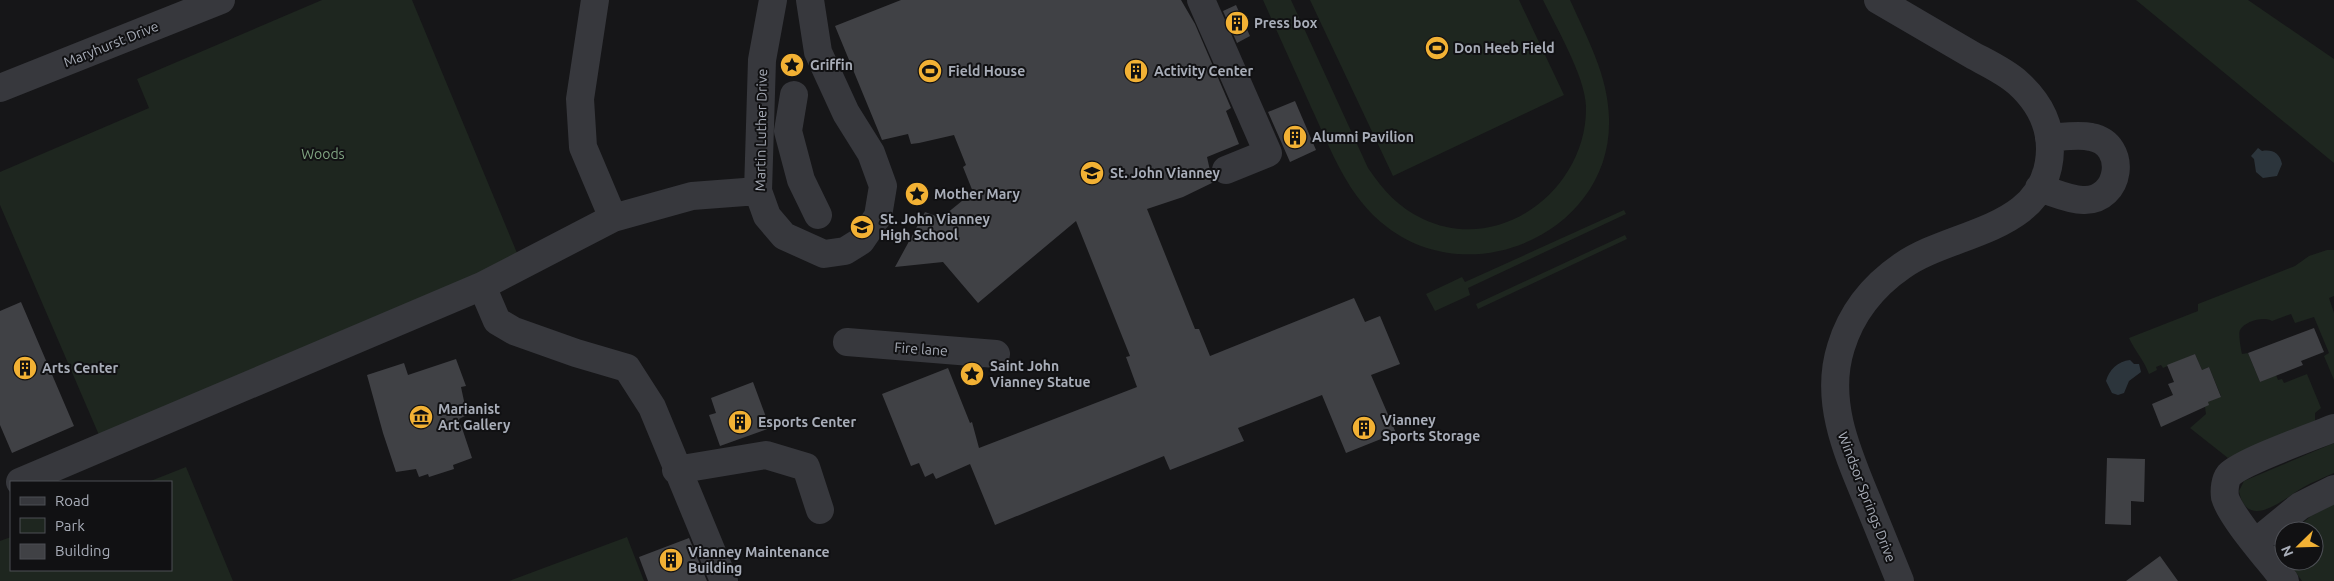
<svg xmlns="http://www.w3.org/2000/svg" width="2334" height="581" font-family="Ubuntu,sans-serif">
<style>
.green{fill:#1e261f}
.water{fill:#2c353c}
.building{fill:#404145}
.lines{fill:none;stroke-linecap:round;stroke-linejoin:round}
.minor{stroke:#37383d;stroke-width:28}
.labels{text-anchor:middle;stroke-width:4;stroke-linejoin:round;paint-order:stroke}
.poi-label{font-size:14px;font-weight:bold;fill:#a8adb8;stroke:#111113;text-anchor:start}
.street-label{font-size:14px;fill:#a8adb8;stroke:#111113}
.park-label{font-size:14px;fill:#7fa381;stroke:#111113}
</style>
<rect width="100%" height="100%" fill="#161618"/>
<path class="green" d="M322 0H412L522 265 99 435 0 205V172L149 108 137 79Z
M1263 0H1291L1368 168C1383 190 1399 208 1423 219 1501 256 1588 188 1586 106 1585 76 1556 27 1543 0H1570C1587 38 1608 75 1609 118 1613 230 1474 294 1387 227 1348 198 1331 150 1311 107 1295 71 1279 36 1263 0Z
M1310 0H1519L1564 95 1393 176Z
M2136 0H2248L2334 59V163Z
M1624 210 1626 214 1468 288 1470 295 1435 311 1426 294 1462 277 1465 282Z
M1625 235 1627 239 1478 309 1476 304Z
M2327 250H2334V296L2329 298 2334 313V380L2324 356 2329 353 2314 317 2295 323 2291 314 2272 321C2264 316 2245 321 2240 330 2238 333 2241 350 2242 354L2248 353 2260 382 2276 375 2278 380 2282 379 2284 383 2307 374 2321 408 2315 413V421L2228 458 2190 428 2206 414 2205 407 2208 402 2221 396 2209 367 2202 370 2195 354 2163 368 2161 365 2156 367 2157 370 2149 374C2144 360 2135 351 2129 338L2198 311V304L2295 266 2309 256Z
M2334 443V473C2323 478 2312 482 2302 488 2284 499 2247 532 2239 491L2244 481Z
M186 467 233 581H0V541L11 537V570H171V482H148Z
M2334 504V581H2302L2288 561H2314V531H2293L2311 516Z
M627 537 644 581H509Z"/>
<path class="water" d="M2258 148 2262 151C2272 149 2280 153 2282 164L2277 176 2263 178 2256 172 2254 159 2251 156Z
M2130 360 2134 364H2139L2141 372 2129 381 2124 393 2118 395 2112 393 2106 381C2109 370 2118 361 2130 360Z"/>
<path class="building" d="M901 0H1181L1195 24 1231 108 1226 111 1239 144 1207 157 1211 175 1216 181 1183 197 1147 209 1195 329H1199L1210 356 1354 298 1365 322 1380 316 1400 364 1371 375 1396 433 1346 453 1322 395 1238 428 1244 441 1170 470 1164 456 995 525 970 464 936 479 933 473 925 477 919 463 911 466 882 394 948 368 970 423 972 422 979 448 1137 387 1126 357 1130 356 1076 221 978 303 943 262 895 267 925 212 941 218 973 192 963 167 966 165 954 135 919 143 911 144 908 134 882 140 835 26Z
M1236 5 1250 36 1237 43 1223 11Z
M1295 101 1316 150 1290 162 1268 112Z
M21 302 74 426 12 453 0 425V311Z
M2314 328 2324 352 2301 361 2303 365 2260 382 2248 353Z
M2195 354 2202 370 2209 367 2221 397 2208 402 2209 405 2161 427 2152 404 2173 395 2168 384 2174 382 2167 365Z
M456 359 466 386 461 387 467 415 459 419 472 458 453 465 454 469 429 477 428 474 419 477 416 469 396 472 383 433 367 375 404 363 408 375Z
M753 382 770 428 720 446 709 415 716 413 711 398Z
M2107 458 2145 459 2144 502 2131 501V525L2105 524Z
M689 538 707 581H648L639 557Z
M2160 556 2178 581H2126Z"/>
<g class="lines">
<path class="minor" d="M595 0 580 99 583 147 613 218
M773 0 762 60 758 191 767 216 784 236 824 254 845 251 861 241 878 216 883 186 871 153 846 113 818 52 810 0
M1201 0 1268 153 1226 170
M1878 0C1910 19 1942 37 1974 56 1989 64 2006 72 2018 83 2038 101 2050 122 2050 149 2049 232 1953 230 1902 266 1873 286 1851 314 1841 347 1824 400 1847 452 1867 500 1878 527 1889 554 1900 581
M0 88 221 0
M794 95 788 131 801 180 818 215
M2039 188C2053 192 2069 200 2083 200 2121 202 2129 144 2091 137 2078 134 2063 137 2049 138
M482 286 497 321 514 331 576 353 627 368 652 407 724 581
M847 342 996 354
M676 470 766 455 806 467 820 510
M20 482 482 286 613 218 692 196 758 191
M2256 542 2300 506 2334 489
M2285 581C2270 561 2231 518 2225 497 2224 490 2225 480 2229 475 2241 462 2314 436 2334 428"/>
</g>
<defs>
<g id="building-disc" transform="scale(1.25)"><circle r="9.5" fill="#f2b134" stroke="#111113"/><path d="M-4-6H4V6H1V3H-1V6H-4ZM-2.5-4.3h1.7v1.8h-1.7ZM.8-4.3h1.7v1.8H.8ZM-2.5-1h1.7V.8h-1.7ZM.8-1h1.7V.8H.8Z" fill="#111"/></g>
<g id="stadium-disc" transform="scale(1.25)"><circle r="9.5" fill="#f2b134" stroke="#111113"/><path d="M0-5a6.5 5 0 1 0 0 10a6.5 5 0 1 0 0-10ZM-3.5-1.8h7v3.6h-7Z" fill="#111"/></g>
<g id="sight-disc" transform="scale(1.25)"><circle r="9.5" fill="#f2b134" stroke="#111113"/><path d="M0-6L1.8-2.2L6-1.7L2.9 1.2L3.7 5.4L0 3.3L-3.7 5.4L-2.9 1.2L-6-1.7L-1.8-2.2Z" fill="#111"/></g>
<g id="school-disc" transform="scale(1.25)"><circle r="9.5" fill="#f2b134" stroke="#111113"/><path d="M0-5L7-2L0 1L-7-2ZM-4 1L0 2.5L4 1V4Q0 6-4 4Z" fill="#111"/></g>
<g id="museum-disc" transform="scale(1.25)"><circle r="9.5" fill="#f2b134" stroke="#111113"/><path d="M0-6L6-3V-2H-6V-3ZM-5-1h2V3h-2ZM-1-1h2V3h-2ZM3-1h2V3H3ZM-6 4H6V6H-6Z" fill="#111"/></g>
</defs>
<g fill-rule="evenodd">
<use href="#building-disc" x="1237" y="23"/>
<use href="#stadium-disc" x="1437" y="48"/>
<use href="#sight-disc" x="792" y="65"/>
<use href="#stadium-disc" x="930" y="71"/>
<use href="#building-disc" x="1136" y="71"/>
<use href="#building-disc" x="1295" y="137"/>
<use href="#school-disc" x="1092" y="173"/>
<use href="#sight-disc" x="917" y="194"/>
<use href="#school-disc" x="862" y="227"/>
<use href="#building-disc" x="25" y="368"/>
<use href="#sight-disc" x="972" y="374"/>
<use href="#museum-disc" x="421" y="417"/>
<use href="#building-disc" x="740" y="422"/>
<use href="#building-disc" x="1364" y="428"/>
<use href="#building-disc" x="671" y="560"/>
</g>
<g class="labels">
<g class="poi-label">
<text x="1254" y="28">Press box</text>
<text x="1454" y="53">Don Heeb Field</text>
<text x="810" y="70">Griffin</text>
<text x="948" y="76">Field House</text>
<text x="1154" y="76">Activity Center</text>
<text x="1312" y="142">Alumni Pavilion</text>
<text x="1110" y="178">St. John Vianney</text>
<text x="934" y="199">Mother Mary</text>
<text x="880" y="224">St. John Vianney<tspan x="880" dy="16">High School</tspan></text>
<text x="990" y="371">Saint John<tspan x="990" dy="16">Vianney Statue</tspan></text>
<text x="42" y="373">Arts Center</text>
<text x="438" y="414">Marianist<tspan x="438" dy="16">Art Gallery</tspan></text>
<text x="1382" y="425">Vianney<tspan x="1382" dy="16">Sports Storage</tspan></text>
<text x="758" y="427">Esports Center</text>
<text x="688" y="557">Vianney Maintenance<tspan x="688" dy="16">Building</tspan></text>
</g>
<g class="street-label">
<text transform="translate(111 44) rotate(-22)" y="5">Maryhurst Drive</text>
<text transform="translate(761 130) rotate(-89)" y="5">Martin Luther Drive</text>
<text transform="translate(921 349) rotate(4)" y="5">Fire lane</text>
<text transform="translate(1867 497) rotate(69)" y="5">Windsor Springs Drive</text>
</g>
<g class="park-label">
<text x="323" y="159">Woods</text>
</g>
</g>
<rect x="10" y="481" width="162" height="90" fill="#111113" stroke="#4d4f55"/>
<rect x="20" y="497" width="25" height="8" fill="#37383d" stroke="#4d4f55"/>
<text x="55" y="506" font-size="15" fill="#a8adb8">Road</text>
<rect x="20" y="518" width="25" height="15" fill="#1e261f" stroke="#4d4f55"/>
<text x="55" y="531" font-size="15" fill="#a8adb8">Park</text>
<rect x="20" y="544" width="25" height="15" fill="#404145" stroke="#4d4f55"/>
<text x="55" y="556" font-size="15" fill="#a8adb8">Building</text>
<g transform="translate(2299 546) rotate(247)"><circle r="24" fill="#111113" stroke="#4d4f55"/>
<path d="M0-4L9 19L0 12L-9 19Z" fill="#f2b134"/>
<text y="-8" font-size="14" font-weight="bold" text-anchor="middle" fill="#a8adb8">N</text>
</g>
</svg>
